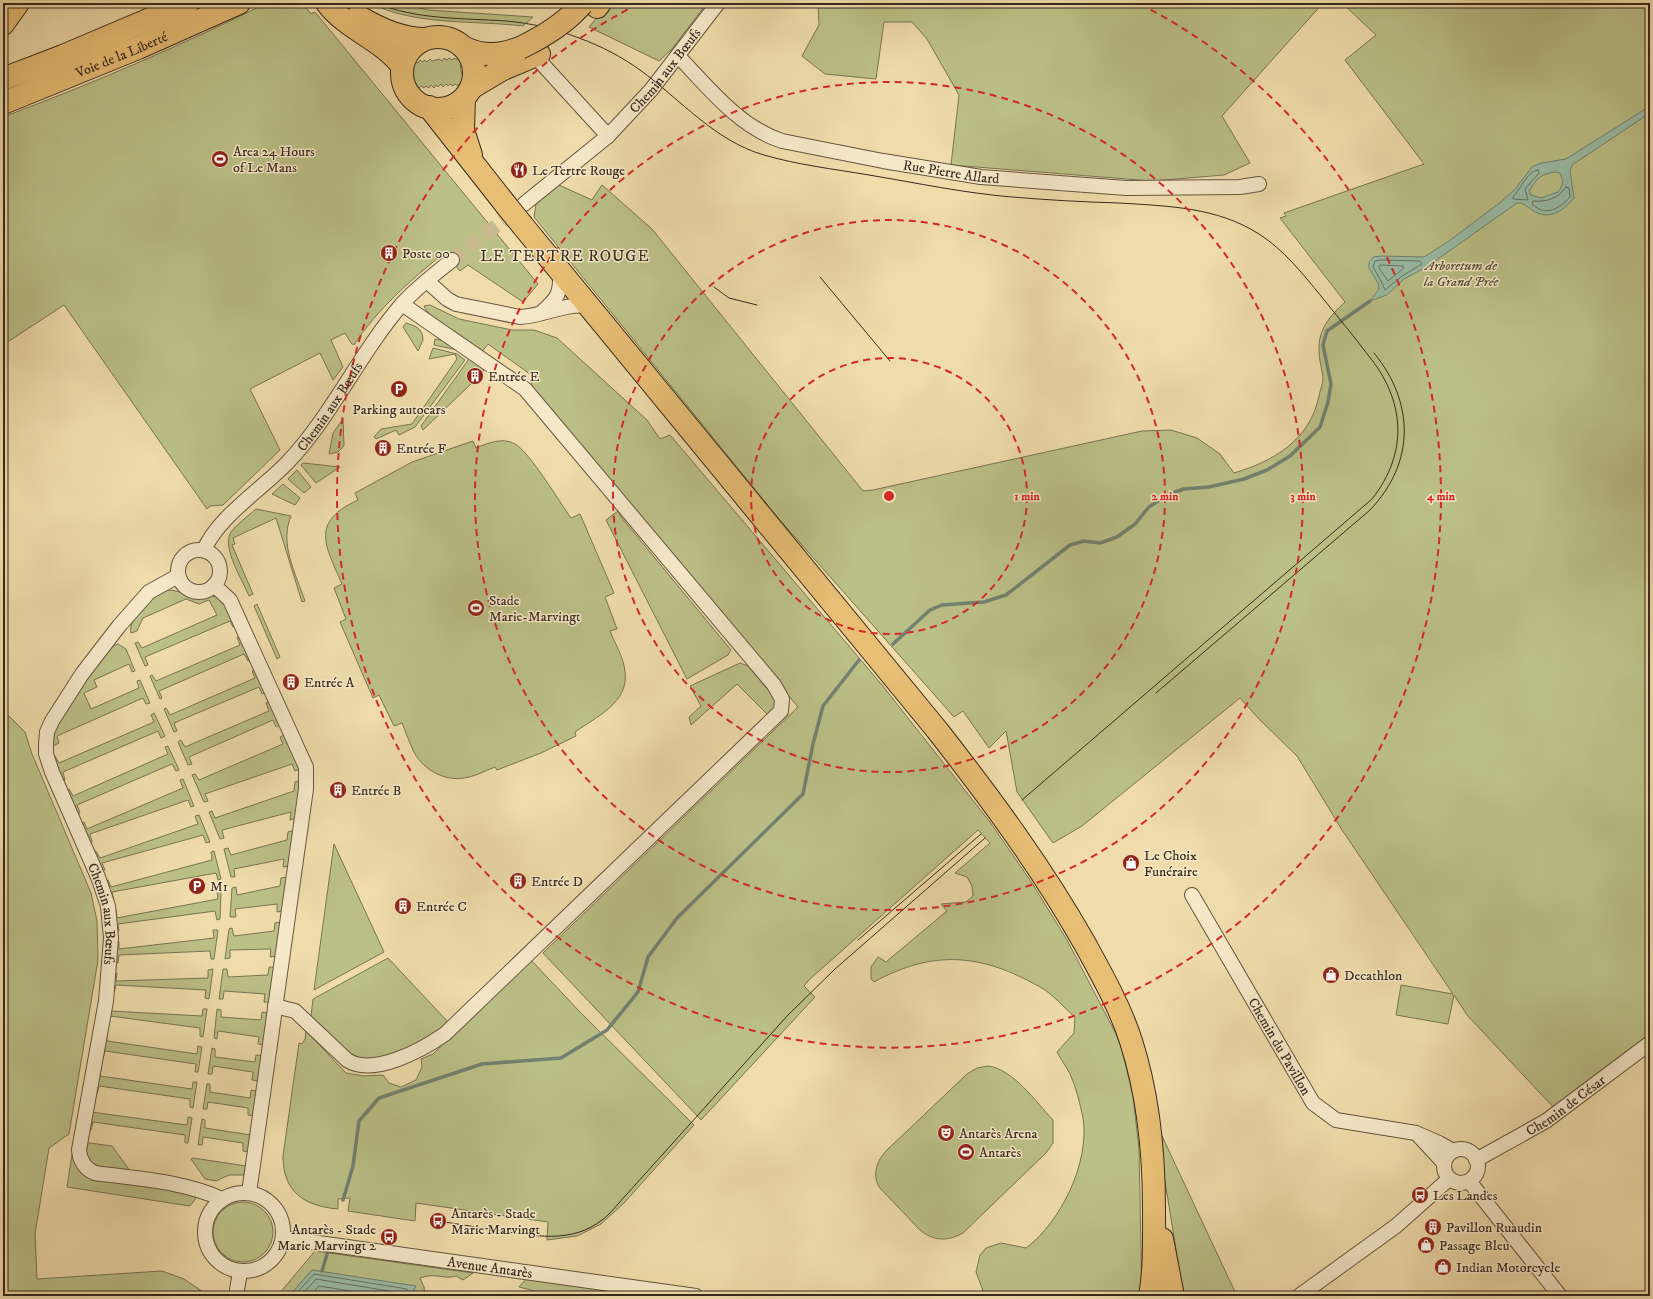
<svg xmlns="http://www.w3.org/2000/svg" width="1653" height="1299" font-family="'IM FELL DW Pica',serif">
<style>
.green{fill:#bbc087;stroke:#797452}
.water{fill:#9abca7;stroke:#728170;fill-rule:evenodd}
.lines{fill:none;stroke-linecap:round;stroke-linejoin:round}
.shore{stroke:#687262;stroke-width:1}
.stream{stroke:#728170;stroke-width:3.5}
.street-tunnel{stroke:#cab88e;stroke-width:14;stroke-dasharray:14 7;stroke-linecap:butt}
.street-casing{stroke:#655640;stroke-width:16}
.primary-casing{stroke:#37291d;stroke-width:24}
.highway-casing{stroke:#37291d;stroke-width:24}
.street{stroke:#f5e8c8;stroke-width:14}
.primary{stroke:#e8be75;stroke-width:22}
.highway{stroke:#e8be75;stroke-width:22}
.tram{stroke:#37291d;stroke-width:1}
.primary-bridge-casing{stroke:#37291d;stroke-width:24;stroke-linecap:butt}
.highway-bridge-casing{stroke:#37291d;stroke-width:24;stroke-linecap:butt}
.primary-bridge{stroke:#e8be75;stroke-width:22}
.highway-bridge{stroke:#e8be75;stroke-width:22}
.ring{fill:none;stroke:#d62828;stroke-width:2;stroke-dasharray:7 5}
.labels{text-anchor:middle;stroke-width:3;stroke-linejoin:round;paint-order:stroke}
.street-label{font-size:14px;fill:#37291d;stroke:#f5e8c8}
.poi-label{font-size:14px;fill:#37291d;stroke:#f5e8c8;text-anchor:start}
.park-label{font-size:14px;font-style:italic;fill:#584f38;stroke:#f5e8c8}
.quarter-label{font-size:16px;letter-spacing:1px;fill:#37291d;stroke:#f5e8c8}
.centre{fill:#d62828;stroke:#f5e8c8;stroke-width:2}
.ring-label{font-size:12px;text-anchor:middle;font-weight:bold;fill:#d62828;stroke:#f5e8c8;stroke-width:3;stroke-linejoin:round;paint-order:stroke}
</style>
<rect width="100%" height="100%" fill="#efdcaa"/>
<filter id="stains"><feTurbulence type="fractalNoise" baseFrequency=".005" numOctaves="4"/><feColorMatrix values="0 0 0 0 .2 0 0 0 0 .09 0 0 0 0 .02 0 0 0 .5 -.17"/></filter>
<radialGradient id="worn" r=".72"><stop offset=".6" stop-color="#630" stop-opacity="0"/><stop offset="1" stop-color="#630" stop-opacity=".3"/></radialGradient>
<path class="green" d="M267 3H303L311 14 315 12 538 284 523 302 468 265 460 271 444 253C411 280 377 309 354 345L351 343 345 333 331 340 343 367 333 380 320 353 250 389 280 450 223 505 210 506 207 509 64 305 3 345V117C94 83 180 46 267 3Z
M370 3H398L428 10 533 17 523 26C473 20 416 26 370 3Z
M609 3H707L672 49 659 61 589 27Z
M818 3H1323L1222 116 1250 163 1224 175 1152 181 951 165 959 95 927 39 912 22H884L876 79 825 74 802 56 819 25Z
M1342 3H1650V1034L1554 1108 1467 1015 1454 995 1448 1024 1396 1015 1401 985 1453 994 1342 830 1297 756 1261 721 1240 698 1082 826 1053 843 1017 792 1006 731 989 748 963 711 954 717 779 519 534 217 536 204 559 185 592 200 602 185 652 229 863 491 873 490 1142 431 1171 430 1197 438 1220 454 1234 473C1274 461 1310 440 1319 396 1320 390 1323 384 1323 378 1322 369 1319 360 1319 351 1318 329 1330 316 1345 302L1280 218 1286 216 1284 213 1424 164 1345 60 1376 35Z
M457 54 462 60C459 65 461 74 464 79L462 85 460 83 458 86 455 84 453 86 450 84 448 86 446 84 443 87 441 84 438 87 436 85 434 88 431 85 429 88 426 86 424 88 421 86 419 88 417 86 415 87 411 73 414 61 418 63 420 60 422 62 425 60 427 62 430 59 432 61 439 59 442 61 444 58 447 60 449 58 452 60 454 58 457 60 459 57Z
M430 305 459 319 512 330H534L557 338 647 420 660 439 670 435 882 685 990 822 1032 883 1067 940 1116 1034 1122 1050 1133 1096 1139 1149 1142 1296H985L976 1272 980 1255 986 1248 1001 1243 1026 1248C1061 1222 1090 1162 1083 1118 1080 1103 1076 1087 1070 1074 1066 1066 1061 1060 1057 1052L1074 1033 1075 1017C1064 1008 1053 994 1040 987 982 954 934 949 874 982L871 979V967L878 957 886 962 947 911 941 904 966 902 973 896 972 886 967 877 955 873 990 843 978 830 810 979 804 986 815 997 701 1120 543 953 798 707 530 386 534 377 488 344 481 353C470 345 427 317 424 306Z
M406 323C415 326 423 328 423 340L418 351 403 327Z
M435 339 451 342 486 368 480 374 477 371 470 378 473 382 423 430 421 426 469 359 457 350 434 345Z
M433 348 457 354 465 360 415 427 399 435 396 430 376 439 374 437 381 429 412 424 457 359 455 354 429 359Z
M343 419 344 446 338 452 329 454 333 433Z
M473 441 476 448C488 443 503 437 515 444 528 450 561 504 571 518L580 514 614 593 605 597 617 629 610 631C615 644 624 658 625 672 629 703 596 717 575 732L576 736 541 753 497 770 495 767C487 770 478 775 469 777 447 783 424 771 414 752 409 742 406 732 402 723L394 726 379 695 373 698 340 622 346 619 334 588 342 584C325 545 310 522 358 500L355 493 412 462Z
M303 463 340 467 316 483 301 465Z
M297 470 311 487 304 493 288 479Z
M283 484 300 498 295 505 272 494Z
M256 509 291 516C279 544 296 574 305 601L302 602 276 518 233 538 235 544 232 545 253 594 249 596C243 581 221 547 231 532 237 524 248 516 256 509Z
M618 511 621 517 731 650 728 655 687 679 606 520Z
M168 590C178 590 186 595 196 597 201 597 206 596 212 596 227 597 232 614 239 625L233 627 230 621 145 657 148 665 145 666 135 643 138 642 142 648 217 615 209 600 199 604 186 599 143 618 137 631 131 633C127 618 154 594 168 590Z
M257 604 280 657 277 659 254 606Z
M243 635 253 658 248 661 244 654 159 691 162 698 160 699 150 676 152 675 156 681 240 645 237 637Z
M118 644 126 649 135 671 132 672 129 664 94 680 97 687 84 693 91 709 139 688 137 681 140 680 150 703 146 704 143 698 57 736 59 743 51 747 56 724 109 648Z
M740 663 748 666 775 698V708L770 717 737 684 691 725 689 717 701 706 690 686Z
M257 668 267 692 262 694 259 687 174 723 177 731 174 732 164 709 166 708 170 715 255 678 252 671Z
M272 701 282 724 276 727 273 720 189 757 192 764 188 765 178 742 181 740 185 747 269 711 266 703Z
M3 710 25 732 32 754 91 893 97 921 98 960 69 1134 49 1148 35 1234 37 1279 162 1271 184 1279 209 1296H191L187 1294 185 1296H3Z
M154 713 165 736 161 738 158 731 63 772 65 780 62 781 53 757 55 756 59 763 154 722 151 715Z
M286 734 300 769 295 771 292 764 205 794 208 801 204 802 192 775 195 774 199 780 283 744 280 737Z
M168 746 179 770 176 771 172 764 77 805 80 813 77 814 66 790 69 789 73 796 168 754 165 747Z
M183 779 194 806 191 807 188 800 90 834 92 842 89 843 81 823 84 822 87 829 183 788 180 780Z
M302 780 296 818 290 820 291 812 222 830 224 838 220 839 209 812 212 811 215 818 294 791 295 782Z
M199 815 210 842 206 843 203 835 102 863 105 870 102 871 93 852 96 851 100 858 198 824 195 816Z
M295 830 289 866 283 867 284 859 234 869 235 877H231L224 849 228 848 231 855 287 840 288 832Z
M334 844 384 952 314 990Z
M214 851 221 879 218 880 216 873 112 892 114 900 110 901 105 881 108 880 111 887 212 860 211 852Z
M288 877 283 911 277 912V904L235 909 236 917H230L232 888 236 887 237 895 280 886 281 878Z
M221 890 220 919 217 920 215 911 118 924 119 931 115 932 112 911 116 910 117 918 218 899 217 891Z
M281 922 277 956 270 957 271 949 230 950V958L225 959 229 929 232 928 234 936 274 931 275 923Z
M213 930H218L214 959H211L210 951 119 955 118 963H115L116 942H119V949L214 938Z
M388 958 448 1022C426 1040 376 1071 347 1054 337 1048 319 1025 311 1016L313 999Z
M531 960 580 1012 694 1125 624 1203 601 1224 577 1236 547 1240 548 1222 416 1203 415 1221 348 1211 350 1198 338 1199V1209C304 1206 283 1192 283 1156L299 1043 302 1044 305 1039 306 1031 346 1073 364 1076 383 1075 389 1083 401 1087 416 1080 422 1067 421 1059 433 1054Z
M269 967H275L270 1002H264L265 994 224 991 223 999H219L223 969H227L228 977 268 975Z
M213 969 209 999 205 998 206 990 116 985 114 993H111L114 973H117L116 981 208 978V970Z
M203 1009H207L203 1037 200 1036V1028L110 1016 111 1011 202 1016Z
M217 1009 221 1010V1017L261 1020 262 1012 269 1013 264 1045 258 1044 259 1037 218 1031 217 1039 214 1038Z
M107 1033V1041L197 1054 198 1046 202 1047 198 1072H195L196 1064 105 1051 103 1059 100 1058Z
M212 1048 215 1049V1057L255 1062 256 1055 263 1056 259 1081 252 1080 253 1072 213 1066 212 1074H208Z
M988 1066C1013 1069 1036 1102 1053 1120V1143L1046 1153 963 1233C947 1242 932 1241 919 1229L879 1187C872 1174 877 1160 887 1150L967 1074 977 1068Z
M98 1068 101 1069 100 1076 192 1089 193 1082H197L193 1108 190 1107V1099L99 1086 97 1094H94Z
M207 1084H210V1092L250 1098 251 1090 257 1091 254 1116 248 1115V1108L208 1102 207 1109H203Z
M91 1112 187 1125 188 1117 192 1118 188 1143H185V1135L93 1122 91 1130 88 1129Z
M202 1119 205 1120V1128L251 1135 249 1152 243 1151V1143L203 1137 202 1145H198Z
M1162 1136 1237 1296H1186L1183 1292 1164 1175Z
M90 1143 112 1146 128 1168V1173L98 1168 89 1164 85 1146Z
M73 1148 98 1180 189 1192 196 1198 190 1206 67 1187Z
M193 1158 246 1166 244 1175H229L216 1181 205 1179 191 1159Z
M213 1232a30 30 0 1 1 60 0a30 30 0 1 1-60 0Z
M315 1251 473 1273 463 1280 456 1276C443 1280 437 1272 420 1278L424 1287 425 1296H411L415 1287 312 1270 289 1296H274L279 1294Z
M526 1279H530L641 1296H554L519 1287Z"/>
<path class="water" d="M1650 106V113L1572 165 1570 171 1574 198C1564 210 1552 220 1535 212 1530 209 1527 205 1521 203H1517L1428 266 1404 279 1387 295 1370 301 1379 289 1378 283 1369 268V262L1373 257 1381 256 1424 257 1449 241 1502 201 1515 189 1532 167 1541 163 1566 159ZM1555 172 1560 173C1564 181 1563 185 1558 192L1541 198 1531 195 1529 191C1537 179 1540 174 1555 172Z
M312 1270 416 1286 411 1296H289Z"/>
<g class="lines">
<path class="shore" d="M1538 170 1539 173 1525 189 1528 200 1513 199V197C1521 189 1527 171 1538 170Z
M1566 187 1569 188 1570 197C1559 209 1546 217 1532 204L1533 201C1547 202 1558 199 1566 187Z
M1381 260 1420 261 1422 264 1402 276 1385 290 1381 281 1373 267 1375 261Z
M1380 265 1403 266 1404 268 1388 281 1379 268Z
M294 1296 314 1274 407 1289 408 1296
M301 1296 316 1279 401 1293 403 1296
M309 1296 319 1286 382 1296"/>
<path class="stream" d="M893 644 930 610 942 605 984 602 1006 595 1070 545 1084 541 1100 543 1117 537 1135 524 1149 507 1169 494 1184 489 1209 487 1244 479 1267 470 1290 456 1320 427 1328 402 1331 384 1323 345 1327 331 1370 301
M343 1200 353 1166 359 1121 379 1098 482 1064 561 1058 607 1030 638 992 648 957 677 918 803 794 813 744 823 706 859 660
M322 1271 328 1251"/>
<path class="street-tunnel" d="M452 260 518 209"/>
<g class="street-casing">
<g id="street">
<path d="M535 56 608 136"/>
<path id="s1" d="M678 56C709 88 739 127 782 141L883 161 981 177 1126 188 1240 187 1259 184"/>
<path id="s2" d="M524 204 608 136 651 90 718 3"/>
<path d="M427 281 447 299 456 304 520 317C543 316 564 303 589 306"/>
<path d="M541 313C558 298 561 294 560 271"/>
<path id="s3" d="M204 550C218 517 262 489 287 463 332 416 359 354 402 304 416 288 435 274 452 260"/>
<circle cx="199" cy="571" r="21"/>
<path id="s4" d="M178 576 149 592 119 626 82 674 52 721 47 732 46 744V754L52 772 98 877 108 906 111 938 106 1001 79 1150C80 1161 85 1169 95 1173 138 1179 183 1181 222 1199"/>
<path d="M214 585 230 600 306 767V789L249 1193"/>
<path id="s5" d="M1192 895 1313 1103 1336 1120 1416 1133 1439 1143 1453 1151"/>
<path d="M275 1006 295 1011 347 1060C373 1077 422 1050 445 1034L781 711 782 699 774 685 525 389 402 304"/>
<path d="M1419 1136 1444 1163"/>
<circle cx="1461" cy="1166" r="17"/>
<path id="s6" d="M1476 1160 1546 1121 1650 1043"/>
<path d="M1469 1181 1560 1296"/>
<circle cx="244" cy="1232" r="39"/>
<path id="s7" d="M283 1238 696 1296"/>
<path d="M236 1296 240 1272"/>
<path d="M1299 1296 1396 1226 1449 1179"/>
</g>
</g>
<g class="primary-casing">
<path id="primary" d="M327 3C347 30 382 39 402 66
M358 16C379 29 401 39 426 39
M402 73a36 36 0 1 1 72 0a36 36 0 1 1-72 0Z
M464 98 463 130 471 155
M429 107 506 205
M523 226 937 730C991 799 1042 868 1085 944 1102 975 1120 1007 1131 1041 1148 1094 1154 1153 1154 1208 1154 1237 1155 1268 1150 1296
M1162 1239 1173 1296"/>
</g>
<g class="highway-casing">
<g id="highway">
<path d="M597 7 600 3"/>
<path d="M3 24 18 3"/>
<path d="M465 48C484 57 500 55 520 48"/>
<path d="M3 79 63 56 188 3"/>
<path d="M471 88 503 69 539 54"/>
<path id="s8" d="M3 103 138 48 239 3"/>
</g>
</g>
<use href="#street" class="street"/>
<use href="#primary" class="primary"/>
<use href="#highway" class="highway"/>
<path class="tram" d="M376 3C417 20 462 18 506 21 531 23 556 29 579 38 601 46 622 57 640 70 681 100 715 141 764 155 798 165 834 169 869 175 917 183 964 193 1012 197 1048 200 1083 202 1119 203 1167 206 1217 207 1259 234 1284 250 1302 273 1321 296 1337 316 1353 335 1368 355 1405 400 1409 452 1372 499L1022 800
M820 277 890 361
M714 287 729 298 757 305
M1156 693 1370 510C1415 463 1415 403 1374 353
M858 940 981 834
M438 1221C459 1224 480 1228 502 1231 540 1237 578 1244 609 1214L788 1015 835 969 985 838"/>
<g class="primary-bridge-casing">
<path id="primary-bridge" d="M506 205 523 226"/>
</g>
<g class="highway-bridge-casing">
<path id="highway-bridge" d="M520 48C543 37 565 24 582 4"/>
</g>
<use href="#primary-bridge" class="primary-bridge"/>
<use href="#highway-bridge" class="highway-bridge"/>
</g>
<g class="ring">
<circle cx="889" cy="496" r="138"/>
<circle cx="889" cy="496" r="276"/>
<circle cx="889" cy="496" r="414"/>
<path d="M1140 4A552 552 0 1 1 638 4"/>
</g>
<defs>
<g id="stadium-disc" transform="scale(0.9)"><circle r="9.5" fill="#8f2418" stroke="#f5e8c8"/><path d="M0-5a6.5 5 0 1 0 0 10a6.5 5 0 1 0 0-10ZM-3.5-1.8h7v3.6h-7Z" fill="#fff"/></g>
<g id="restaurant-disc" transform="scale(0.9)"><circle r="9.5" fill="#8f2418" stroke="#f5e8c8"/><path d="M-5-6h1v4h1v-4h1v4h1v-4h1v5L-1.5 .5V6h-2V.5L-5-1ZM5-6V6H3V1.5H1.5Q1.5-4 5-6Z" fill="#fff"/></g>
<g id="building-disc" transform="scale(0.9)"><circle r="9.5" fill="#8f2418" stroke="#f5e8c8"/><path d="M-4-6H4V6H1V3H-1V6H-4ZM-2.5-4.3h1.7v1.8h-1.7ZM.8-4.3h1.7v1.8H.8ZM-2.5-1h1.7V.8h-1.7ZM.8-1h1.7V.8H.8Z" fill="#fff"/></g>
<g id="parking-disc" transform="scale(0.9)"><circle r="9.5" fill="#8f2418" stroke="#f5e8c8"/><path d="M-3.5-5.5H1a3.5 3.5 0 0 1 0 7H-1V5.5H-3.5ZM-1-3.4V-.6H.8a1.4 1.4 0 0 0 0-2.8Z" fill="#fff"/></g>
<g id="shop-disc" transform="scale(0.9)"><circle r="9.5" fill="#8f2418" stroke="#f5e8c8"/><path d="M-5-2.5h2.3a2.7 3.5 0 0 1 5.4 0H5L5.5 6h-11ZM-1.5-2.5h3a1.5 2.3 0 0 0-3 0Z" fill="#fff"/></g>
<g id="theatre-disc" transform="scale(0.9)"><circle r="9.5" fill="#8f2418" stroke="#f5e8c8"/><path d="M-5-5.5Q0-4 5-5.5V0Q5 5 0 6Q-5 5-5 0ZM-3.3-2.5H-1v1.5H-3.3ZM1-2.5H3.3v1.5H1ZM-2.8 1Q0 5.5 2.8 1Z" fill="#fff"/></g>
<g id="bus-disc" transform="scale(0.9)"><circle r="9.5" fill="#8f2418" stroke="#f5e8c8"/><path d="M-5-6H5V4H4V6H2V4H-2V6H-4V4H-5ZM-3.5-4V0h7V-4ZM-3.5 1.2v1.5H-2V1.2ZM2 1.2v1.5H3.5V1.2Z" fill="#fff"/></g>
</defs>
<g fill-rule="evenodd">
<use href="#stadium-disc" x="220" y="159"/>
<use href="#restaurant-disc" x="519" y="170"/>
<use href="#building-disc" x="389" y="253"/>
<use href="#building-disc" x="475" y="376"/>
<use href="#parking-disc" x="399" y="389"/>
<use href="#building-disc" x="383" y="448"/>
<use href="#stadium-disc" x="476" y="608"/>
<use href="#building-disc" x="291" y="682"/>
<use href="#building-disc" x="338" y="790"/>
<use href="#shop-disc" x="1131" y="863"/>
<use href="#building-disc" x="518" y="881"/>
<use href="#parking-disc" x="197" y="886"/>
<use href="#building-disc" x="403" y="906"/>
<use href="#shop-disc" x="1331" y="975"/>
<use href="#theatre-disc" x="946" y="1133"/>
<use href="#stadium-disc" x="966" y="1152"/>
<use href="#bus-disc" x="1420" y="1195"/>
<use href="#bus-disc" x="438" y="1221"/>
<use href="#building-disc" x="1433" y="1227"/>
<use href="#bus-disc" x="389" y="1237"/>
<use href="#shop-disc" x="1426" y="1245"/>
<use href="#shop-disc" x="1443" y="1267"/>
</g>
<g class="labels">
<g class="street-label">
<text dy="5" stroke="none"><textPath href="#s8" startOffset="128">Voie de la Liberté</textPath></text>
<text dy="5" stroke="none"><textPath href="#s2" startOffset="195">Chemin aux Bœufs</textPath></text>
<text dy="5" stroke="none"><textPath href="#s1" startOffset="308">Rue Pierre Allard</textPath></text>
<text dy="5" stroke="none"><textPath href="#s3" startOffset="192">Chemin aux Bœufs</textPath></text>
<text dy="5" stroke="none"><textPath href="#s4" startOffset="400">Chemin aux Bœufs</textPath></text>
<text dy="5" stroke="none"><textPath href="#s5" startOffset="175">Chemin du Pavillon</textPath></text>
<text dy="5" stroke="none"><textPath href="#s6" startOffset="105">Chemin de César</textPath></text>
<text dy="5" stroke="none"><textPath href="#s7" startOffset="209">Avenue Antarès</textPath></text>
</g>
<g class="poi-label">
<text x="233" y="156">Area 24 Hours<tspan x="233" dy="16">of Le Mans</tspan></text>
<text x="532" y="175">Le Tertre Rouge</text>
<text x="402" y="258">Poste 00</text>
<text x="488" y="381">Entrée E</text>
<text x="399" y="414" text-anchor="middle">Parking autocars</text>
<text x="396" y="453">Entrée F</text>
<text x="489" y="605">Stade<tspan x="489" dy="16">Marie-Marvingt</tspan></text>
<text x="304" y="687">Entrée A</text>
<text x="351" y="795">Entrée B</text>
<text x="1144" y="860">Le Choix<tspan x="1144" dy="16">Funéraire</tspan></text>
<text x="531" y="886">Entrée D</text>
<text x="210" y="891">M1</text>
<text x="416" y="911">Entrée C</text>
<text x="1344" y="980">Decathlon</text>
<text x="959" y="1138">Antarès Arena</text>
<text x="979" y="1157">Antarès</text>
<text x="1433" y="1200">Les Landes</text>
<text x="451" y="1218">Antarès - Stade<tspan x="451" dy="16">Marie Marvingt</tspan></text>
<text x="1446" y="1232">Pavillon Ruaudin</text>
<text x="376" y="1234" text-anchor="end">Antarès - Stade<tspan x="376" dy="16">Marie Marvingt 2</tspan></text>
<text x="1439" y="1250">Passage Bleu</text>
<text x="1456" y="1272">Indian Motorcycle</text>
</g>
<g class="park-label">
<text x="1461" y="270">Arboretum de<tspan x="1461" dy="16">la Grand Prée</tspan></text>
</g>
<g class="quarter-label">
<text x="565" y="261">LE TERTRE ROUGE</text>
</g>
</g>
<circle cx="889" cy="496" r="6" class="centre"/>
<g class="ring-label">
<text x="1027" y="500">1 min</text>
<text x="1165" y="500">2 min</text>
<text x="1303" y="500">3 min</text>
<text x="1441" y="500">4 min</text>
</g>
<rect width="1653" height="1299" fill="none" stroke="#efdcaa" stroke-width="16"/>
<rect x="4" y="4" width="1645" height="1291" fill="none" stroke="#37291d" stroke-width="2"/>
<rect x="8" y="8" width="1637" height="1283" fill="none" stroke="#37291d"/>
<rect width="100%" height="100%" filter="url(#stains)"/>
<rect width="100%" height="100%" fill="url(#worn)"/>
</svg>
